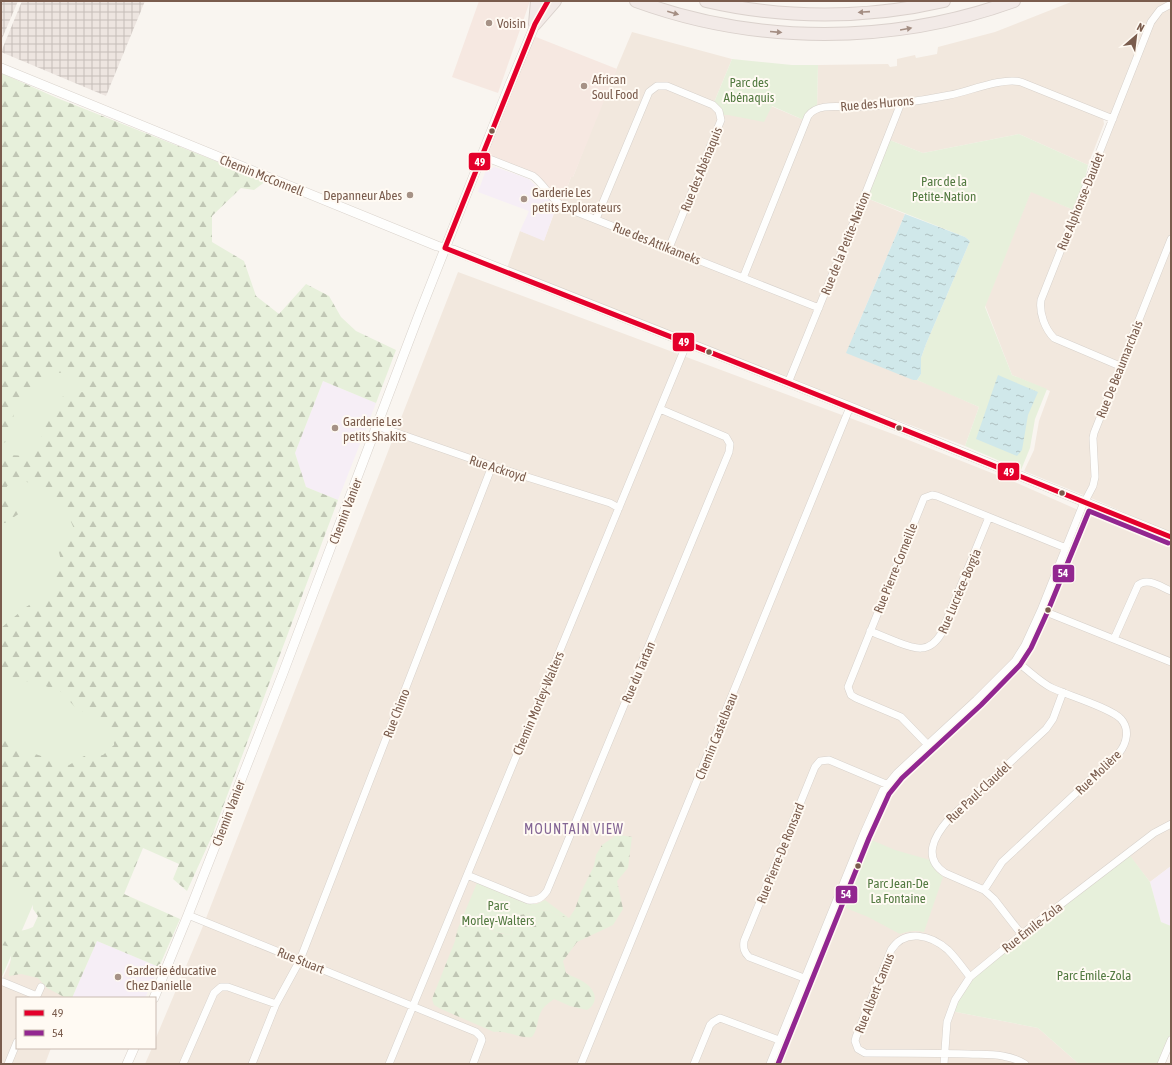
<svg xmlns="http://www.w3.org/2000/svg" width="1172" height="1065" font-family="'Asap Condensed',sans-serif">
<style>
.residential{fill:#f2e8de}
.commercial{fill:#f6e8e1}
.industrial{fill:url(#industrial-grid)}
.education{fill:#f6eef6}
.green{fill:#e7f0db}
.forest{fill:url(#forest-firs)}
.water{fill:url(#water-ripples)}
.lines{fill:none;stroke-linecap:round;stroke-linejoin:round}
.street-casing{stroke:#d7d1cb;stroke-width:8}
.secondary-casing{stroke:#d9d2cb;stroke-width:10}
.highway-casing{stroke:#dad1cc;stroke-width:14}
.street{stroke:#fefefd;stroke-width:7}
.secondary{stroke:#fefefd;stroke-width:9}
.highway{stroke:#f2eae7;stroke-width:12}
.bus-1-casing{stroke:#fffaf3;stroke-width:8}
.bus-2-casing{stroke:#fffaf3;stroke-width:8}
.bus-1{stroke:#e4002b;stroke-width:5}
.bus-2{stroke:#922790;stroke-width:5}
.oneway{fill:#a48e83}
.poi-dot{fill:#a69286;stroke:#fffaf3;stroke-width:1.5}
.bus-dot{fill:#7a5c4d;stroke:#fffaf3;stroke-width:1.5}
.labels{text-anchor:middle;stroke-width:4;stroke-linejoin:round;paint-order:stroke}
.poi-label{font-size:13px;fill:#7a5c4d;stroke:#fffaf3;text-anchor:start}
.park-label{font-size:13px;fill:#537a41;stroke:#fffaf3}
.street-label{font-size:13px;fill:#7a5c4d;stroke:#fffaf3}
.neighbourhood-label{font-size:14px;letter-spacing:1px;fill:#846695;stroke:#fffaf3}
.line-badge{stroke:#fffaf3;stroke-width:1.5}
.badge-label{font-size:11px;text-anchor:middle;font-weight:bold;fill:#fff}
</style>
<defs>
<pattern id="industrial-grid" width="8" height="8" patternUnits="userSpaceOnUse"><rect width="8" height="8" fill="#ede5e0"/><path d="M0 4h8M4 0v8" fill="none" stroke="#c5bdb8"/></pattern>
<pattern id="forest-firs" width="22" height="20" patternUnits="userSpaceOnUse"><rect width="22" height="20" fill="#e7f0db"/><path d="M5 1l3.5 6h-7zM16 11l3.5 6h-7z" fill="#c0c6b4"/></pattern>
<pattern id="water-ripples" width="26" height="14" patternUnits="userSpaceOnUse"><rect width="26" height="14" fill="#d0e8ea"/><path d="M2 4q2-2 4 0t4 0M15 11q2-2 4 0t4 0" fill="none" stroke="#aebfc0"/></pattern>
</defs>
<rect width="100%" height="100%" fill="#f9f5f0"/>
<path class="residential" d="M1096 1H1171V533L1098 501 1024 471 1034 450 1039 421 1050 391 1012 375 985 305 1031 191 1076 211 1113 119 1103 118 1104 124 1088 165 1019 134 923 153 887 139 864 197 905 214 857 327 913 380H917L937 388 979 407 965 446 897 420 894 425 506 271 520 231 544 240 558 203 561 205 571 177H573L597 115 632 32 732 59 713 105 721 115H728L771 106 806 121 817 108 818 65 888 64 890 67 897 66V59L915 55 916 58 937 54 938 47 995 32 1071 2Z
M458 272 901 437 1017 483 1094 517 1171 544V866L1150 882 1128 854 951 1011 1038 1028 1079 1064H145L152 1048H155V1040L203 926Z
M11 960 76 987 72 998H17V1048H51L45 1064H1V982Z"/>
<path class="commercial" d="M479 1H530L498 93 452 77Z
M531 35 617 69 573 177H571L561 205 540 182 482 156Z"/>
<path class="industrial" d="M1 1H18L1 41Z
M22 1H145L106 96 1 52Z"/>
<path class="education" d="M495 167 529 179 556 207 544 241 520 231 529 211 478 192 486 170Z
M323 381 376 403 338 500 306 487 295 453Z
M1171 866V926L1161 922 1150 882Z
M97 941 159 967 145 998H72Z"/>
<path class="green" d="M732 59 792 65H818L817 108 806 121 772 106 764 122 728 115H721L713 105Z
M1019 134 1088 165 1081 199 1076 211 1031 192 985 307 1012 375 1047 389 1035 419 1030 448 1021 470 965 446 979 407 917 380 921 374V358L926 344 970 241 965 237 864 197 887 139 923 153Z
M1 210 147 382 160 705 41 886 1 979Z
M869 839 895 850 930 860 936 871 943 877 924 932C916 930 908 931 900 934L868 917 841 906Z
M1128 853 1150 882 1161 922 1171 926V1040L1161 1064H1079L1038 1028 951 1011 970 977Z
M477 883 526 903 537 904 545 900 569 918 558 915 547 910 520 915 515 924 511 935 495 932 479 922 461 926 456 933Z"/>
<path class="forest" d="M1 73 57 98 266 181 254 190 241 188 212 216V242L244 261 256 296 279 314 306 284 329 296 341 317 356 331 396 350 376 403 323 381 295 453 306 487 338 500 212 836 187 891 173 879 179 864 143 848 124 894 180 919 159 967 97 941 72 998H66L47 988 38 978 21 974 9 976 12 947 1 945V928C13 932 22 932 33 927L38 916 33 909 32 894 21 886 1 876V734L29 752 69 765 84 756 103 755 114 745V735L102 721 76 708 60 691 39 684 25 681H9L1 673V628L26 607 57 588 53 561 62 565 58 548 76 533 63 504 47 492 19 478 13 479 5 489 10 501 20 513 5 523H1V459L9 455 27 456 40 441 45 426 65 393 86 392 79 381 70 372 45 374 29 388 14 412 10 440 1 444Z
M620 835 632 837 628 868 617 881 623 909 613 925 577 942 563 961 566 973C573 977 583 980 589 986 597 994 597 1004 587 1010L570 1006 554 999C550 1002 544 1006 542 1010 536 1020 539 1028 532 1037 518 1039 508 1030 494 1032L441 1009 434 1005 432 999 455 941C456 929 464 919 478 922 484 923 489 930 495 932 500 934 506 934 511 935L515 924 520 915 547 910 558 915 569 918 575 909 581 892 594 866 596 855 602 845 615 836Z"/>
<path class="water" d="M905 214 965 237 970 241 926 344 921 358V374L917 380H913L846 353Z
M998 375 1038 392 1028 415 1022 450 1017 456 976 439Z"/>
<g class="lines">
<g class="street-casing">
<path id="street" d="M482 156 533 176C545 185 551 200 564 207L819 308
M596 219 649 92 657 86H667L713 105 719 111 721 120 669 248
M743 278 808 116C817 103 839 107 854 107 884 106 920 101 950 95 970 91 1003 77 1021 82L1113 119
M1120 366 1054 338C1045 329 1039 313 1041 300L1151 22 1160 10 1171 4
M788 383 864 197 901 103
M377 426 492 466 610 503 619 508
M1041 610 1171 662
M870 631C879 635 888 638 897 642 915 649 929 654 941 634L989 517
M1114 639 1138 585C1148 577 1161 587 1171 591
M927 744 901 717 856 698 851 695 848 687 924 498 932 495 937 496 1066 548
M467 875 528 900C537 901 542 898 547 891L729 452 730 444 726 437 660 409
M984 890 1002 862 1119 753C1127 743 1130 729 1121 719 1111 708 1067 695 1052 688 1038 681 1028 669 1015 661
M188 915 476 1032 481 1037 482 1040 473 1064
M1022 935 994 899 984 890 945 873C922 858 934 836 949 819L1046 729 1053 719 1063 692
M970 977C963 968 956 958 948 950 931 935 905 928 891 950L856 1037 855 1041 858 1049 865 1053C899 1053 934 1053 968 1054 987 1055 1008 1053 1025 1064
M804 978 749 957C744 952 743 948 744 941L815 767 820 761 829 760 886 784
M3 982 37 996
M36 998 41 987
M8 1064 17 1042
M183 1064 214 993 221 987H228L276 1004
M252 1064 276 1004 300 960 492 466
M389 1064 687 343
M581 1064 850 407
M694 1064 710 1025 713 1022 720 1018 779 1040
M770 1064 863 835 883 790 897 773 976 700 1015 661 1025 645 1041 610 1082 507 1093 486 1095 477 1093 438 1094 433 1171 239
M944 1064 947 1022 955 1000 970 977 1026 931 1154 833 1171 824
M1161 1064 1171 1040"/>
</g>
<g class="secondary-casing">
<path id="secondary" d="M1 68 437 246 453 250 850 407 1171 537
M154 998 188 915 283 673 418 317 510 84 537 20
M127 1064 134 1048"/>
</g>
<g class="highway-casing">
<path id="highway" d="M636 1C757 45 892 45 1014 1
M706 1C783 19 867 19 944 1
M535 24 555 1
M535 24 537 1"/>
</g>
<use href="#street" class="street"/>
<use href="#secondary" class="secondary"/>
<use href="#highway" class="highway"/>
<g class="bus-1-casing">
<path id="bus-1" d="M548 1 535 24 445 248 788 383 1171 537"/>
</g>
<g class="bus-2-casing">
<path id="bus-2" d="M778 1064 869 838 889 794 902 778 981 705 1020 665 1031 648 1047 613 1089 511 1168 543"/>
</g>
<use href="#bus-1" class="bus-1"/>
<use href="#bus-2" class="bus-2"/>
</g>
<defs><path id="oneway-solid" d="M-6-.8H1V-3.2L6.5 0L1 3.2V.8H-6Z"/></defs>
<g class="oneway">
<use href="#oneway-solid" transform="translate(864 12) rotate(176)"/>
<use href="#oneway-solid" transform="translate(673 13) rotate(16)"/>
<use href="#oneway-solid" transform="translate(906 29) rotate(-10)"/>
<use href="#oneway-solid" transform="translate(776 32) rotate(5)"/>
</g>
<g class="poi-dot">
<circle cx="489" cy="23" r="4"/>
<circle cx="584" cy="86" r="4"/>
<circle cx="410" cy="195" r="4"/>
<circle cx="524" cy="199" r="4"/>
<circle cx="335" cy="428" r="4"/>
<circle cx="118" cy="977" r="4"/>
</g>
<g class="bus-dot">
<circle cx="492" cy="131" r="3.5"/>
<circle cx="709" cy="352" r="3.5"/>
<circle cx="899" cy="428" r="3.5"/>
<circle cx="1062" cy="493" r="3.5"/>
<circle cx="1048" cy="610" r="3.5"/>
<circle cx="858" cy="866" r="3.5"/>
</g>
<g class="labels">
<g class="poi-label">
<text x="497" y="28">Voisin</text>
<text x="592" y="84">African<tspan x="592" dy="15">Soul Food</tspan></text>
<text x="532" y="197">Garderie Les<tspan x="532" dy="15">petits Explorateurs</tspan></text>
<text x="402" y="200" text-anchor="end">Depanneur Abes</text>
<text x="343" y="426">Garderie Les<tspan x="343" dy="15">petits Shakits</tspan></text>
<text x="126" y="975">Garderie éducative<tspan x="126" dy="15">Chez Danielle</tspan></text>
</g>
<g class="park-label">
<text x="749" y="87">Parc des<tspan x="749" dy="15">Abénaquis</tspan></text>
<text x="944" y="186">Parc de la<tspan x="944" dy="15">Petite-Nation</tspan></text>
<text x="898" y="888">Parc Jean-De<tspan x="898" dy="15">La Fontaine</tspan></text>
<text x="498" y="910">Parc<tspan x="498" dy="15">Morley-Walters</tspan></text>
<text x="1094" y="980">Parc Émile-Zola</text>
</g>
<g class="street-label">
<text transform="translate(877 103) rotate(-5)" y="5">Rue des Hurons</text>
<text transform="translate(701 169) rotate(-68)" y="5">Rue des Abénaquis</text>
<text transform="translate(262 175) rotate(22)" y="5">Chemin McConnell</text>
<text transform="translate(1080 201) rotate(-68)" y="5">Rue Alphonse-Daudet</text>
<text transform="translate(657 243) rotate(22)" y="5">Rue des Attikameks</text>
<text transform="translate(845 243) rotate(-68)" y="5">Rue de la Petite-Nation</text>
<text transform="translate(1119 369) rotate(-68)" y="5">Rue De Beaumarchais</text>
<text transform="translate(498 468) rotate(18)" y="5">Rue Ackroyd</text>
<text transform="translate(345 511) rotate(-69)" y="5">Chemin Vanier</text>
<text transform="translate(895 568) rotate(-68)" y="5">Rue Pierre-Corneille</text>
<text transform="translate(959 591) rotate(-67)" y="5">Rue Lucrèce-Borgia</text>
<text transform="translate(638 672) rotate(-67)" y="5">Rue du Tartan</text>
<text transform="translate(538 703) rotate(-67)" y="5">Chemin Morley-Walters</text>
<text transform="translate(396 713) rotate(-69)" y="5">Rue Chimo</text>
<text transform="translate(716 736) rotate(-68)" y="5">Chemin Castelbeau</text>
<text transform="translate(1098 772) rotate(-44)" y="5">Rue Molière</text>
<text transform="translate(978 792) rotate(-43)" y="5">Rue Paul-Claudel</text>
<text transform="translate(228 813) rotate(-69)" y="5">Chemin Vanier</text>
<text transform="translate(780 853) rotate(-68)" y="5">Rue Pierre-De Ronsard</text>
<text transform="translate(1032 927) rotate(-38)" y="5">Rue Émile-Zola</text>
<text transform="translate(301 960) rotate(22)" y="5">Rue Stuart</text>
<text transform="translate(874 993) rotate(-68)" y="5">Rue Albert-Camus</text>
</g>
<g class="neighbourhood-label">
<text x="574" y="834">MOUNTAIN VIEW</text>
</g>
</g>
<g class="line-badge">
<rect x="468" y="152" width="23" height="19" rx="4" fill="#e4002b"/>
<rect x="672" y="332" width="23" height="20" rx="4" fill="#e4002b"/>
<rect x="997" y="462" width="23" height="19" rx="4" fill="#e4002b"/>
<rect x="1052" y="564" width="23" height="19" rx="4" fill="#922790"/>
<rect x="835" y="885" width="23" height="19" rx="4" fill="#922790"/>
</g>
<g class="badge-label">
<text x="480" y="166">49</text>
<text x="684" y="346">49</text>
<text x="1009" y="476">49</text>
<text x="1063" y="577">54</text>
<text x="846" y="898">54</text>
</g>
<rect width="1172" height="1065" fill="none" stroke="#7a5c4d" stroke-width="4"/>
<rect x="16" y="997" width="140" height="52" fill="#fffaf3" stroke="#cabbb1"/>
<rect x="24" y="1010" width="20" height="6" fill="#e4002b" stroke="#cabbb1"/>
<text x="52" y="1017" font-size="12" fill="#7a5c4d">49</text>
<rect x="24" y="1030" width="20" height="6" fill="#922790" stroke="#cabbb1"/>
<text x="52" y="1037" font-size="12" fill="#7a5c4d">54</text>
<g transform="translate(1136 36) rotate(28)" stroke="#fffaf3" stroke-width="3" paint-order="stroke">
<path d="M0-3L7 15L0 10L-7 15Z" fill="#7a5c4d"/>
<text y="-6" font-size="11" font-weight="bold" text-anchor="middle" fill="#7a5c4d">N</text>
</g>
</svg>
